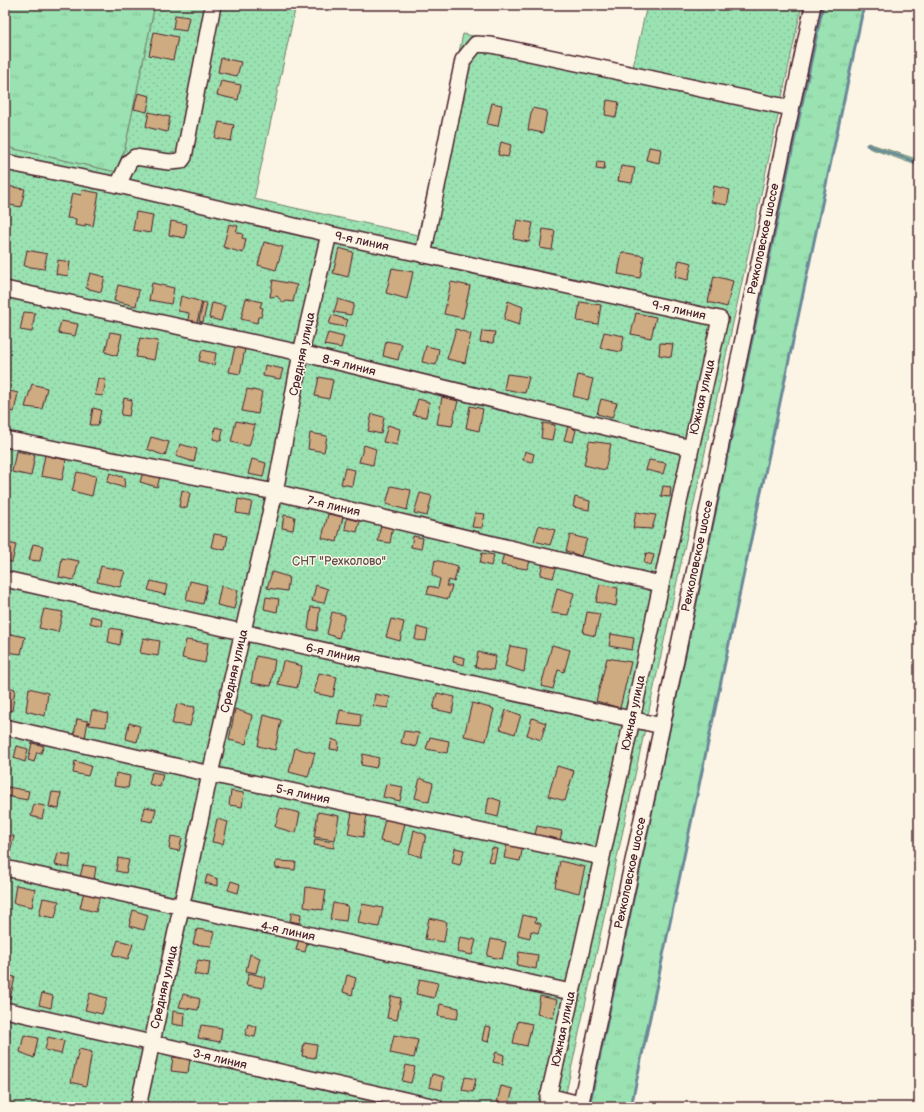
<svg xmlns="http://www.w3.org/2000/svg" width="924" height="1112" font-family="'Balsamiq Sans',sans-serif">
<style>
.grass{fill:url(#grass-tufts);stroke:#72806e}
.garden{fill:url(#garden-dots);stroke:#72806e}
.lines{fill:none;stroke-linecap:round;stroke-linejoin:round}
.stream{stroke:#6b8997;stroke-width:3}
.building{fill:#ceab80;stroke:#4a1f2b}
.minor-casing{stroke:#4a1f2b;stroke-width:18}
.minor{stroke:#fcf5e5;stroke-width:15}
.labels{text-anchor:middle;stroke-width:3;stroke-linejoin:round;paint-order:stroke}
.street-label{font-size:12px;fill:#4a1f2b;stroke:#fcf5e5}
.park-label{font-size:12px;fill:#5e504c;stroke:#fcf5e5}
</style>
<defs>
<pattern id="grass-tufts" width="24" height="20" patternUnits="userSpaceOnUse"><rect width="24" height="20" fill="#9ae2b1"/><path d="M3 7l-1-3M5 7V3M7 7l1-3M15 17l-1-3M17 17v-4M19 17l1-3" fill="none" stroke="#86c198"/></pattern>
<pattern id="garden-dots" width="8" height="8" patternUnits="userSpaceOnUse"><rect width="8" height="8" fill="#9ae2b1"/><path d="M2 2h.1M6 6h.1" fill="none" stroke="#86c198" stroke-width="1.8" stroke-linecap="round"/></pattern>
</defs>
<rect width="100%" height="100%" fill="#fcf5e5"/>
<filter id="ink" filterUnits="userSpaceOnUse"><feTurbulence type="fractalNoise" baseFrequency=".025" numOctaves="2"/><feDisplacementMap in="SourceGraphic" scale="8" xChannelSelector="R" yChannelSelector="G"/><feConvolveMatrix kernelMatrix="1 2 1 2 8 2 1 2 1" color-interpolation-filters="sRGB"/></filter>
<g filter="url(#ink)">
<path class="grass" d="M5 5H155L125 148 116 172 5 147Z
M823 5H864L631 1107H589Z
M868 143 919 160V166L869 148 867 146Z"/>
<path class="garden" d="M155 5H296L254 199 418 235 463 34 633 67 647 5H802L563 1107H5V147L116 172 125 148Z"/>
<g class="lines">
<path class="stream" d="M867 145 919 163
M589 1107 823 5
M631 1107 864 5"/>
</g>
<path class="building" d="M175 15 189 17 186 31 173 29Z
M154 32 178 37 173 60 149 55Z
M221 58 241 62 237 76 218 72Z
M221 81 241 85 238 100 217 95Z
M138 93 150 96 147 112 134 109Z
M607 100 619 102 616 117 605 115Z
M492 103 502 105 498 126 487 124Z
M532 108 547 111 543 133 528 130Z
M149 112 170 117 167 132 146 127Z
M219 122 234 125 231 141 215 138Z
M501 142 511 145 508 157 498 155Z
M649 147 661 149 659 163 646 160Z
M597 161 605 162 604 170 596 169Z
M621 166 635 168 632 183 618 181Z
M6 186 25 189 21 207 5 204Z
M714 186 730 190 727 205 711 202Z
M82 190 99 193 93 226 85 224V227L75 225 76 219 67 218 72 193 81 195Z
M136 212 153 215 150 233 133 230Z
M517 220 533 223 529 242 513 239Z
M171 221 187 224 185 238 169 235Z
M229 224 238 226 236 232 243 234 242 238 246 239 243 253 223 247Z
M543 229 555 231 552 250 540 248Z
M264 242 283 247 276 270 258 265Z
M339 248 353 252 348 277 333 273Z
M27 250 47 254 44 269 24 266Z
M622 252 644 256 640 278 618 274Z
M58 260 70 262 68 276 56 274Z
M679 260 692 263 688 280 675 277Z
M392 268 413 272 407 299 386 293Z
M90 273 105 277 101 292 86 288Z
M714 276 733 281 727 307 708 302Z
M273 280 297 285 293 302 287 301 283 303 277 296 270 297Z
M451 282 470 286 463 318 444 314Z
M152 283 174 288 171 304 149 300Z
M118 285 139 290 136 306 114 301Z
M181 296 202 302 197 322 188 320 189 313 178 311Z
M246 298 262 302 260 307 263 308 261 317H258L257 323 241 319Z
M338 299 354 304 351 315 334 312Z
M508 301 523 307 519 325 504 320Z
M203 302 207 304 203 322 199 321Z
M580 302 601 305 598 324 577 321Z
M212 303 225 306 221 321 209 318Z
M24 312 35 313 32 332 20 330Z
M636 313 656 317 651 338 631 334Z
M332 315 348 320 345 327 329 324Z
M61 321 78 324 75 336 58 333Z
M456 329 471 334 465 363 447 359Z
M482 331 495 332 493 343 480 342Z
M110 332 122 334 117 356 105 352Z
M604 332 624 336 621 352 600 348Z
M328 333 344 337 341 348 324 345Z
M140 338 158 341 154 360 136 357Z
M386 341 402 344 398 360 383 356Z
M660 343 673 344 671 357 659 355Z
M426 346 439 349 436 365 422 362Z
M235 347 245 349 240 374 229 372Z
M202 350 216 353 214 365 199 361Z
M265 365 283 369 280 379 263 376Z
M507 374 529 377 525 393 504 389Z
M578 375 593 379 588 400 573 396Z
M319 377 333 380 329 399 315 396Z
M98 378 106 380 103 396 95 395Z
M32 384 47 388 42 409 25 407Z
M247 389 262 392 258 414 242 411Z
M5 390 18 393 14 412 5 410Z
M442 397 458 401 452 426 437 424Z
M124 398 132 400 129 416 121 415Z
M418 399 429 402 426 417 413 415Z
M601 399 617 403 612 418 597 414Z
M470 406 483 409 479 431 466 428Z
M93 408 101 410 98 425H90Z
M372 414 384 417 381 434 368 431Z
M236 421 255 425 249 446 231 442Z
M543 423 555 425 552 440 541 438Z
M388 425 400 429 397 445 383 442Z
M568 426 576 430 573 442 564 440Z
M215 427 223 429 221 441 213 439Z
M310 433 327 436 324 452 308 449Z
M151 437 169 442 165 456 147 449Z
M589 441 611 444 605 470 584 465Z
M180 444 197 449 194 462 176 456Z
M364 445 376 449 373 465 359 462Z
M16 451 35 455 31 476 12 472Z
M525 451 534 454 532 462 523 460Z
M45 455 66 460 62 480 41 476Z
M252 459 266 463 263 477 248 474Z
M649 460 666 463 663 474 646 470Z
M345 468 355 470 352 486 341 484Z
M144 469 161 474 157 487 140 482Z
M77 472 96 476 92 496 72 491Z
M110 473 125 478 124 488 107 482Z
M391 486 411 490 407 510 386 504Z
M663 486 671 487 670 497 661 496Z
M182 490 190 493 187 508 179 507Z
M420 493 432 496 427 516 414 513Z
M575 497 590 501 589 510 573 507Z
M238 499 252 502 249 515 236 513Z
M636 512 656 515 652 529 633 528Z
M475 513 485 514 482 528 472 527Z
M328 514 343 517 337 542 322 538Z
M284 515 295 517 293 530 282 528Z
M347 518 360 521 357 532 345 529Z
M381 524 393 526 390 543 378 541Z
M539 525 555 530 550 545 534 541Z
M214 534 228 536 225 550 211 547Z
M570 535 587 539 581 556 566 551Z
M413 536 423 538 421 549 411 547Z
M5 542 16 545 12 562 5 561Z
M33 544 43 546 40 561 29 560Z
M482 553 494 555 491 566 480 563Z
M504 553 531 559 527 569 501 565Z
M646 553 654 555 651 565 644 563Z
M62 558 79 561 74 580 59 577Z
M435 560 458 566 454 582 449 580 446 586H452L448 599 427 594 429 586 438 588 440 579 432 575Z
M544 560 558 563 553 578 540 575Z
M101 566 125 571 120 587 97 582Z
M272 572 289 577 287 591 267 588Z
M151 581 167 585 165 595 148 590Z
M190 581 207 585 203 604 186 600Z
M600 584 618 588 616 606 596 602Z
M316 585 328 589 324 603 312 601Z
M221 586 238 590 234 609 217 605Z
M557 588 574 593 568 615 551 613Z
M266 597 279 599 277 612 264 609Z
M311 607 320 608 317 631 308 629Z
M44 609 63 612 58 632 39 628Z
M332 612 345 615 339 638 327 634Z
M587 612 600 614 595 636 583 633Z
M91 616 102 619 101 626 90 623Z
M391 619 404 622 400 641 386 637Z
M417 627 428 630 426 641 415 640Z
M110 628 122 630 120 645 108 642Z
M11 634 25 637 21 654 7 652Z
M611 634 634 638 632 650 609 646Z
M143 638 160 641 158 656 140 653Z
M186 640 208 643 205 663 182 658Z
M552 645 570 650 564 672 558 670 553 689 541 686Z
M510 646 527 649 524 672 505 666Z
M478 652 496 656 493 670 475 667Z
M454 655 465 658 464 665 453 662Z
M256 656 275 660 271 686 251 683Z
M607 658 631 662 620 708 596 701Z
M283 661 302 666 297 688 278 684Z
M319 673 337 677 333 697 314 693Z
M5 686 15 689 12 711 5 710Z
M29 688 48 693 45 716 26 711Z
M437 693 455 697 452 713 433 709Z
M375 694 390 697 388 708 373 706Z
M472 703 494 709 486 741 464 736Z
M177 704 195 707 190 726 172 724Z
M235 709 252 715 246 744 229 740Z
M92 710 108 714 106 727 89 725Z
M340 710 361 714 360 727 337 724Z
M506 710 521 715 515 734 500 729Z
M264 715 281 720 275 750 258 746Z
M532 718 546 723 541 740 527 735Z
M77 719 88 721 85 738 74 735Z
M129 723 140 726 137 742 126 739Z
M404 731 419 733 416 747 401 743Z
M430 737 449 741 447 753 426 749Z
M332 739 339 742 338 750 330 749Z
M32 743 44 746 41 753 37 752 34 762 28 760Z
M17 746 28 749 25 762 14 758Z
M295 748 315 753 308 777 289 772Z
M363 754 379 758 376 768 361 765Z
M75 761 91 766 88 776 73 773Z
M557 766 574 771 565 801 548 796Z
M152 772 163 774 160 787 149 784Z
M116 773 130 776 128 788 114 786Z
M420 778 433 783 429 802 415 798Z
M386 784 403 787 400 801 383 797Z
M8 787 29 791 27 800 6 796Z
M231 791 244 793 242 807 229 805Z
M52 792 61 793 59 809 49 807Z
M489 797 501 801 498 817 486 814Z
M34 804 45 806 42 819 31 816Z
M145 807 156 809 153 822 142 820Z
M280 808 300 813 296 833 275 827Z
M318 812 339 816 335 840 314 837Z
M352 812 367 815 363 837 348 834Z
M217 819 228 822 223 844 212 842Z
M385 819 405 823 400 845 380 841Z
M537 826 562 831 559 845 534 839Z
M414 830 426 835 421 857 409 853Z
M5 835 14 836 9 857 5 856Z
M171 836 182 838 179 851 169 849Z
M315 839 334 842V848L314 845Z
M507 843 523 846 520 861 504 858Z
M455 848 464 850 460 865 452 863Z
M492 848 497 849 494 863 488 861Z
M58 853 71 855 69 868 55 865Z
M118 858 129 860 126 873 116 871Z
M276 861 296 862 295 870 275 868Z
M560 861 585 867 579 893 555 887Z
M83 865 96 867 94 880 80 877Z
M207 875 218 879V886L205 883Z
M231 881 240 884 238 893 228 890Z
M16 885 35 889 32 907 13 903Z
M306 887 326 890 323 910 304 907Z
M84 891 100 895 96 912 80 908Z
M43 898 59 901 55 918 39 915Z
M333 903 348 906 346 921 330 919Z
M362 904 383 908 379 927 358 923Z
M133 910 148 915 144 930 129 926Z
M292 912 301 914 300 923 290 921Z
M523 915 536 918 535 922 541 924 538 933 531 931 530 938 518 935Z
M429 918 447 922 444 942 425 939Z
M197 929 215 932 211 946 193 944Z
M300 935 309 937 305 952 296 950Z
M460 937 476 940 472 955 457 952Z
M491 939 506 942 502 959 487 956Z
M118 940 133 944 128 959 113 955Z
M519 952 538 955 536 969 517 965Z
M250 954 260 958 256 973 246 971Z
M198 960 210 962 208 977 194 974Z
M249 973 265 977 263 988 246 985Z
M5 975 15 977 10 999 5 997Z
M347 975 356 978 352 995 343 992Z
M420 979 438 983 434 998 416 994Z
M42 993 53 996 51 1008 39 1005Z
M90 993 107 998 102 1014 85 1010Z
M183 994 200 999 198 1010 179 1007Z
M391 996 401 998 397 1020 387 1018Z
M540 996 557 1000 553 1018 537 1014Z
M440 1004 459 1008 457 1019 438 1016Z
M173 1011 185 1013 184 1026 172 1024Z
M518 1021 532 1024 527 1046 513 1043Z
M248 1024 257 1027 255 1037 245 1035Z
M201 1025 222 1028 220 1042 198 1038Z
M485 1026 491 1027 488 1042 482 1040Z
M5 1030 10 1031 6 1050H5Z
M24 1035 38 1038 34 1058 20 1052Z
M394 1035 418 1040 414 1058 390 1053Z
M48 1037 64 1041 61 1054 45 1050Z
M304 1043 317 1045 315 1058 302 1056Z
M79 1049 92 1052 86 1086 71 1082Z
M496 1052 504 1055 503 1064 493 1062Z
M173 1057 190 1059 188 1073 171 1071Z
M406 1065 415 1067 411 1083 402 1081Z
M432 1074 444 1077 442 1090 429 1087Z
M465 1077 476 1079 473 1092 462 1090Z
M501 1086 513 1089 509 1105 497 1102Z
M324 1102 338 1104 337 1107H323Z
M355 1103 372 1106V1107H354Z"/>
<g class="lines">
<g class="minor-casing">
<path id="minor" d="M5 162 118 185 329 234 720 319C660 581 607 845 546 1107
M118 185 129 162 135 157 169 162 181 161 184 157 213 5
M423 255 463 60 476 44 491 45 791 108
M5 289 301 353 691 448
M5 439 275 492 660 584
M5 579 662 726
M5 727 210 774 602 857
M5 868 571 992
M5 1010 436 1107
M548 1096 580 1104
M138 1107 210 774 275 492 301 353 329 234
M580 1107 662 726 813 5"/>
</g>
<use href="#minor" class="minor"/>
</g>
</g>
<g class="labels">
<g class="street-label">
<text transform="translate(763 239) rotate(-78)" y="4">Рехколовское шоссе</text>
<text transform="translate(362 241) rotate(12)" y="4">9-я линия</text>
<text transform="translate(679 310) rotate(12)" y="4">9-я линия</text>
<text transform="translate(302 354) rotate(-78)" y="4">Средняя улица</text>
<text transform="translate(349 365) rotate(14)" y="4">8-я линия</text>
<text transform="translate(702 397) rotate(-77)" y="4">Южная улица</text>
<text transform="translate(334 506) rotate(13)" y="4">7-я линия</text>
<text transform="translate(697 556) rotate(-78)" y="4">Рехколовское шоссе</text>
<text transform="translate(333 653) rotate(12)" y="4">6-я линия</text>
<text transform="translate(234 671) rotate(-77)" y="4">Средняя улица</text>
<text transform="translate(633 713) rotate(-78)" y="4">Южная улица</text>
<text transform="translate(303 794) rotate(12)" y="4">5-я линия</text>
<text transform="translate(630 873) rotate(-78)" y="4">Рехколовское шоссе</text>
<text transform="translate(288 931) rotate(12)" y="4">4-я линия</text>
<text transform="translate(164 987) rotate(-77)" y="4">Средняя улица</text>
<text transform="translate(563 1029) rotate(-78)" y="4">Южная улица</text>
<text transform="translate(220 1059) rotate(13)" y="4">3-я линия</text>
</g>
<g class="park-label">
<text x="339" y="565">СНТ "Рехколово"</text>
</g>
</g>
<rect width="924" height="1112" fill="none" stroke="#fcf5e5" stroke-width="20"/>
<rect x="10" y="10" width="904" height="1092" fill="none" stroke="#4a1f2b" stroke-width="1.5" filter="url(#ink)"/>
</svg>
